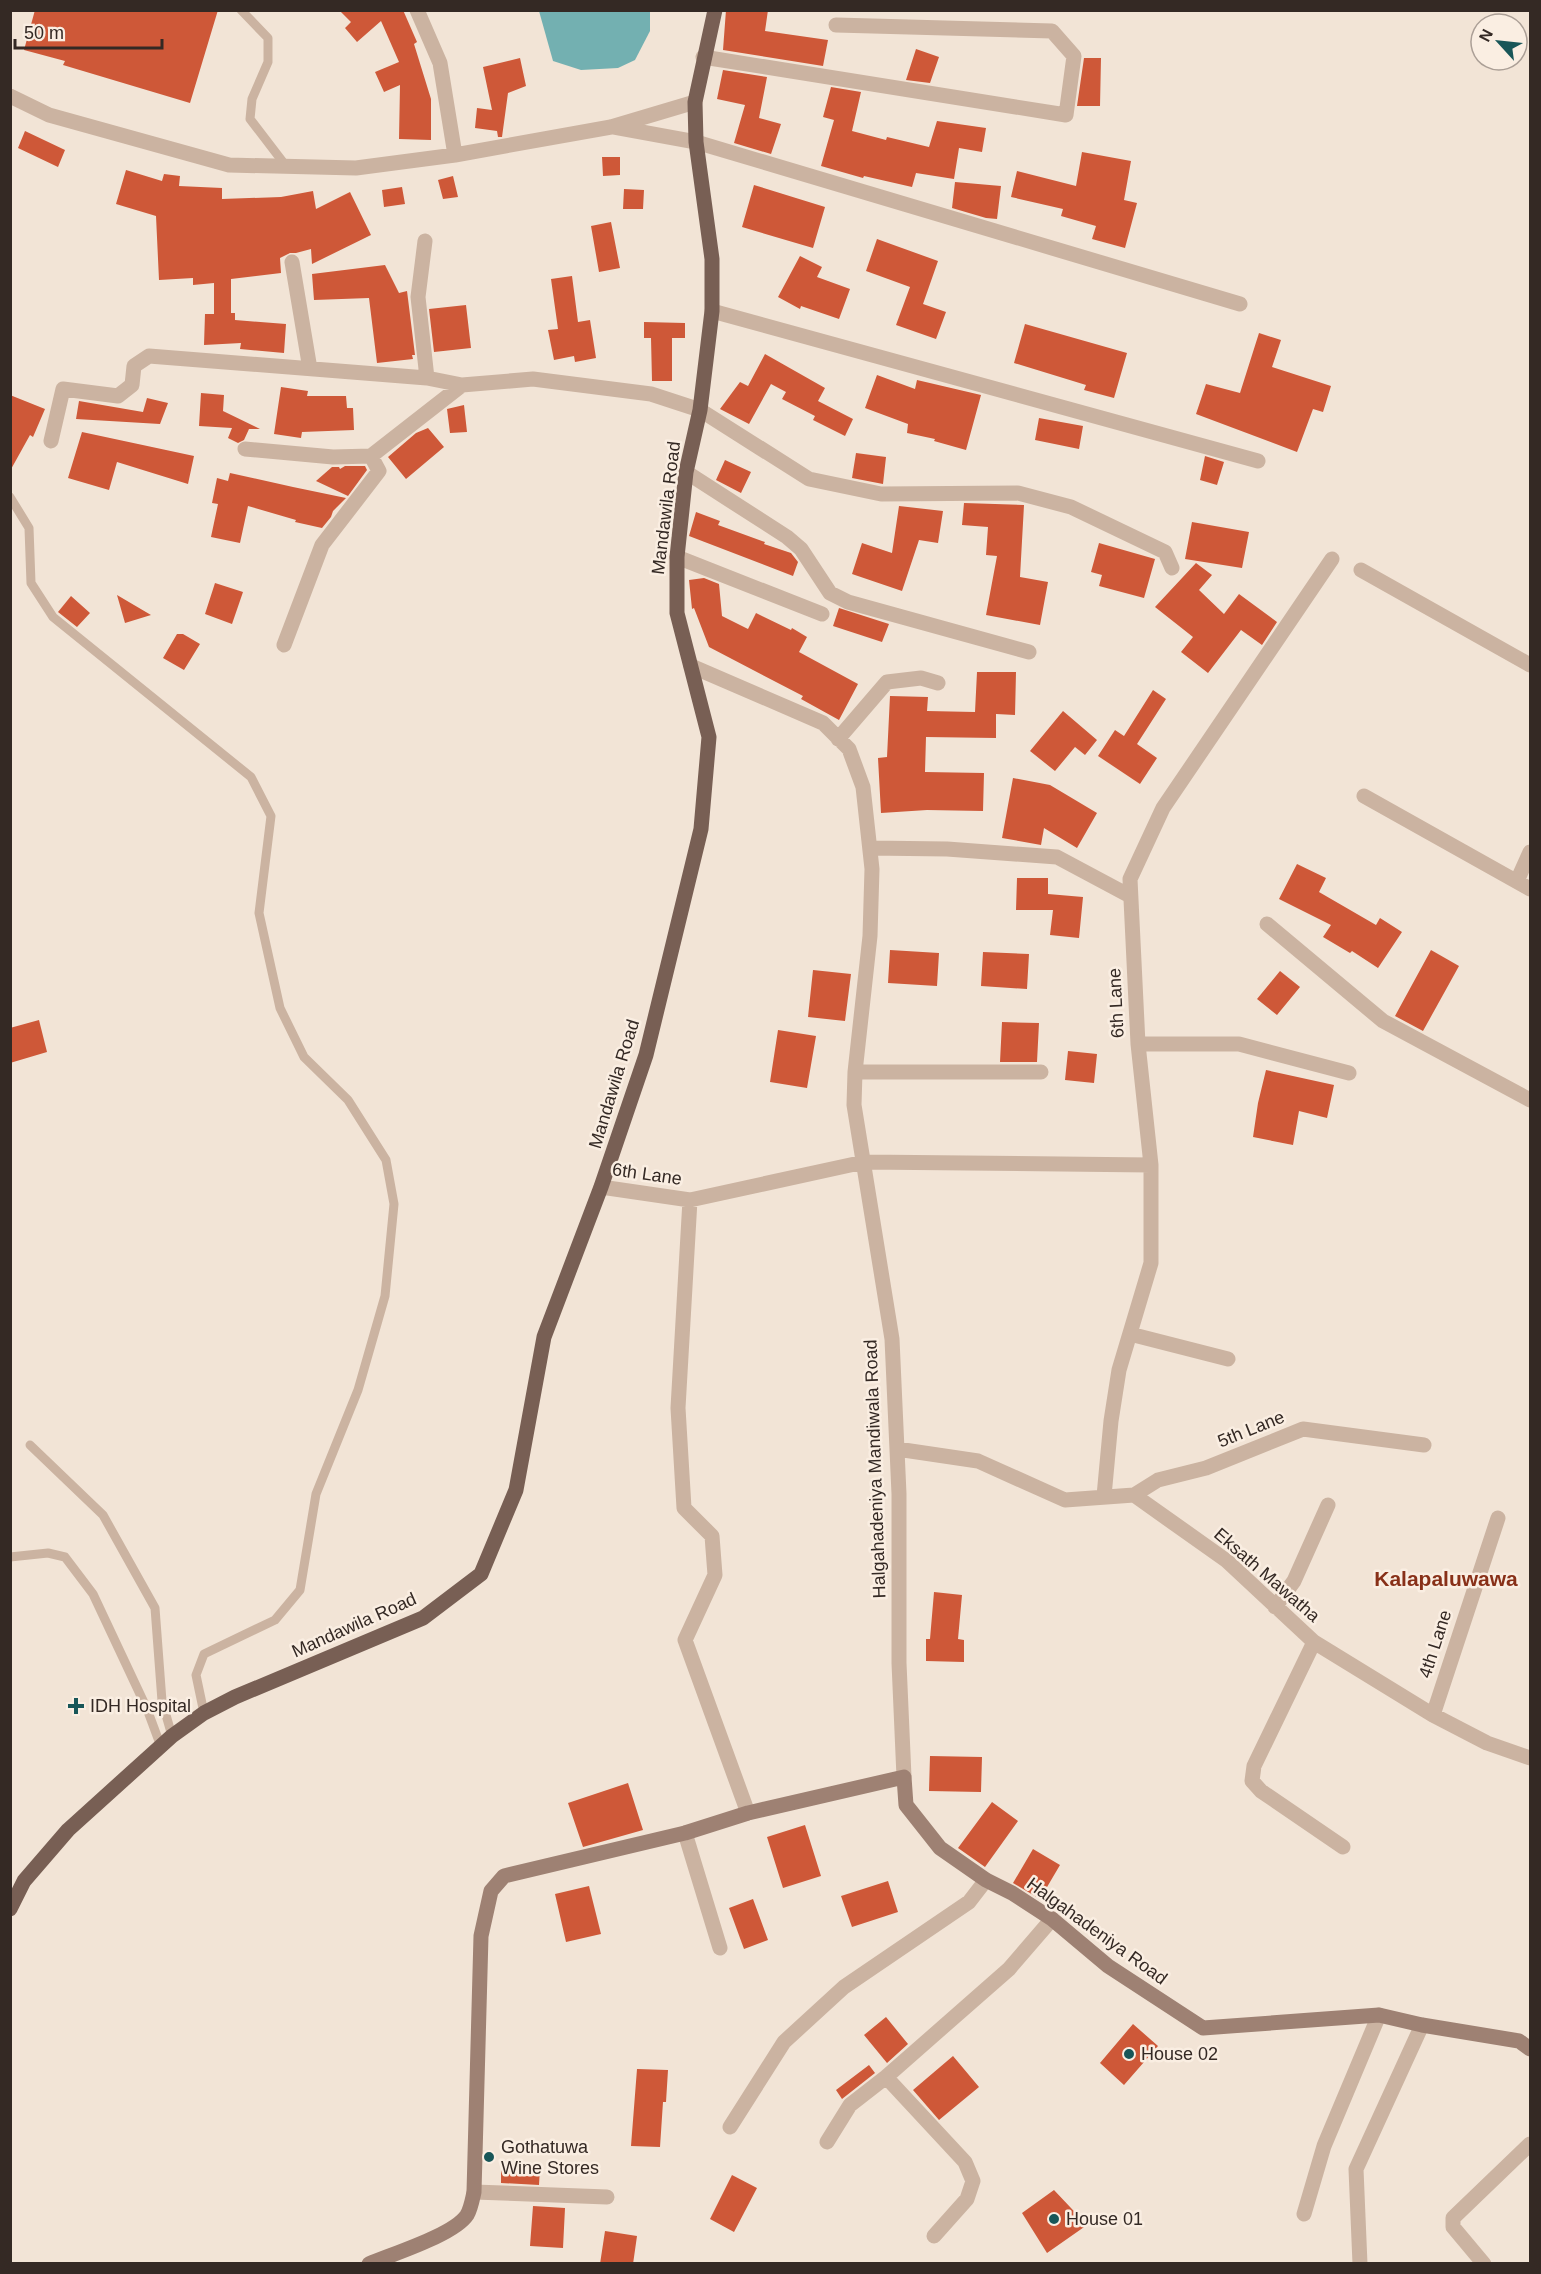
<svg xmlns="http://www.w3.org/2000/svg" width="1541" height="2274" font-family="Arial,sans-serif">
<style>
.water{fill:#73b0b1}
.building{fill:#ce5838}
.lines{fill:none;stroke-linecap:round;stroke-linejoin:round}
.lane{stroke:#cbb3a1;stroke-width:9}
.street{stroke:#cbb3a1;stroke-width:15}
.secondary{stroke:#9e8173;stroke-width:15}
.primary{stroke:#785f54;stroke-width:15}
.poi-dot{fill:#185658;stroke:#faeee2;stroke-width:2}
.labels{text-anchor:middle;stroke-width:5;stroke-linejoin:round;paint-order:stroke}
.street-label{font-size:18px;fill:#342924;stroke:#faeee2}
.poi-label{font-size:18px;fill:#342924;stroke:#faeee2;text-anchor:start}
.quarter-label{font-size:21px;font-weight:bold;fill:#883018;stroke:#faeee2}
</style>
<rect width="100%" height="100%" fill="#f2e4d6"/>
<path class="water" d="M539 11H650V31L635 60 618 68 581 70 553 61Z"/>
<path class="building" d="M35 10H218L190 103 63 65 65 61 24 50Z
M339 10H403L417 42 414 44 431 99V140L399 139 400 85 384 92 375 72 399 62 381 21 357 42 345 28 351 22Z
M726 10H768L765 31 828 40 823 66 723 50Z
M916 49 939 57 930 83 906 80Z
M520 58 526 86 508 93 502 137H498L497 131 475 128 477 108 492 110 483 67Z
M1084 58H1101L1100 106H1077Z
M723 70 767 77 759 118 781 124 771 154 734 143 745 105 717 99Z
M831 87 861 92 852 131 886 140 887 137 929 147 937 121 986 128 982 152 959 148 954 179 916 173 912 187 864 176 863 178 821 166 834 120 823 117Z
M25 131 65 150 58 167 18 148Z
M1082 152 1131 161 1124 200 1137 203 1125 248 1092 239 1096 226 1061 216 1063 209 1011 197 1017 171 1076 186Z
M602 157H620V175L603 176Z
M126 170 162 181 164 174 180 176 179 186 222 188V199L281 197 313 191 316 209 350 192 371 235 312 264 311 249 296 253H290L280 258 281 273 231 279V313H235V320L286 324 284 353 240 349 241 343 204 345 205 314H214V283L193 285V278L159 280 156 216 116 204Z
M453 176 458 197 443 199 438 180Z
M955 182 1001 186 997 219 986 218 952 208Z
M754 185 825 207 813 248 742 227Z
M402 187 405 204 384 207 382 190Z
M624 189 644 190 643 209H623Z
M611 222 620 268 599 272 591 226Z
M877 239 938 261 923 304 946 312 936 339 896 325 910 287 866 271Z
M800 256 822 267 817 277 850 289 839 319 801 306 800 309 778 297Z
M385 265 399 293 407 291 415 355H412L413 359 377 363 369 298 314 300 312 274Z
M572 276 578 322 590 320 596 358 575 362 574 356 554 360 548 330 558 329 551 279Z
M466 305 471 348 434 352 429 309Z
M644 322 685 323V338H672V381H652L651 338H644Z
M1025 324 1127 353 1114 398 1084 390 1086 385 1014 363Z
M1259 333 1281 340 1272 367 1331 386 1323 412 1313 409 1297 452 1196 414 1206 384 1240 393Z
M765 354 825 388 818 401 853 419 845 436 813 420 815 416 782 399 786 392 771 384 749 424 720 409 740 382 748 386Z
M877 375 915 389 917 380 981 395 966 450 934 441 935 439 907 433 908 424 865 408Z
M281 387 308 391 307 396H346L347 408H353L354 430 302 432 301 438 274 434Z
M201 393 224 395 223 411 260 429H249L244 440 238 443 228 438 232 428 199 426Z
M10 395 45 409 33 437 30 435 10 471Z
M147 398 168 403 160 424 76 419 79 401 143 412Z
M464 405 467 432 450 433 447 409Z
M1039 418 1083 426 1079 449 1035 440Z
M428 428 444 447 406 479 388 457 416 433Z
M82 432 194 456 188 484 117 462 109 490 68 478Z
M856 453 886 457 883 484 852 478Z
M1205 456 1224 462 1217 485 1200 480Z
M725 460 751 472 741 493 716 480Z
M345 466H365L367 470 348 496 316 481 332 467H339L340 469Z
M230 473 293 487 346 498 333 511 331 517 322 528 295 522 296 520 248 506 240 543 211 537 218 504 212 503 217 478 228 481Z
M964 503 1024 505 1020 577 1048 582 1040 625 986 615 997 556 986 555 988 527 962 525Z
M899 506 943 511 938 543 919 540 902 591 852 574 862 543 892 553Z
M696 512 720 521 718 525 765 542 764 544 791 553 798 562 793 576 689 536Z
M1192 522 1249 532 1242 568 1185 559Z
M1099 543 1155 559 1144 598 1099 586 1102 575 1091 572Z
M1196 563 1212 575 1199 590 1224 614 1239 594 1277 622 1262 645 1241 630 1208 673 1181 652 1193 637 1155 607Z
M704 578 719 584 722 616 748 629 756 613 791 630 792 628 807 637 799 652 858 684 839 720 801 699 803 696 709 647 694 608 692 609 689 580Z
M215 583 243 592 232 624 205 614Z
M117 595 151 615 125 623Z
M71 596 90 613 77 627 58 612Z
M839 608 889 624 882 642 833 626Z
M177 634H183L200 644 184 670 163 658Z
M977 672H1016L1015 715 996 714V738L926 737 925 772 984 773 983 811 927 810 881 813 878 758 887 757 890 696 928 697 927 711 975 712Z
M1153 690 1166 699 1137 744 1157 758 1140 784 1098 756 1115 730 1124 736Z
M1063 711 1097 740 1085 755 1075 747 1055 771 1030 751Z
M1013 778 1050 785 1097 813 1077 848 1044 828 1041 845 1002 838Z
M1297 864 1326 878 1319 892 1376 925 1380 918 1402 932 1378 968 1352 951 1350 953 1323 937 1331 925 1279 899Z
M1017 878H1048V894L1083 897 1079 938 1050 935 1053 910H1016Z
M890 950 939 953 937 986 888 983Z
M1431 950 1459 966 1423 1031 1395 1016Z
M983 952 1029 954 1027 989 981 986Z
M813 970 851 974 845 1021 808 1017Z
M1280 971 1300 987 1277 1015 1257 999Z
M39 1020 47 1052 10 1063V1028Z
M1002 1022 1039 1023 1037 1062H1000Z
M778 1030 816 1036 807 1088 770 1082Z
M1068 1051 1097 1054 1094 1083 1065 1080Z
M1266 1070 1334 1085 1327 1118 1299 1111 1293 1145 1253 1137 1258 1103Z
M934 1592 962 1595 958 1639 964 1640V1662L926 1661V1639H930Z
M930 1756 982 1757 981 1792 929 1791Z
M628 1783 643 1830 583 1847 568 1803Z
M992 1802 1018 1821 985 1867 958 1848Z
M805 1825 821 1876 783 1888 767 1837Z
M1033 1849 1060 1865 1040 1899 1013 1883Z
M888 1881 898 1912 852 1927 841 1896Z
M589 1886 601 1934 566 1942 555 1894Z
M753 1899 768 1940 744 1949 729 1908Z
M886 2017 908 2044 887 2063 864 2035Z
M1133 2024 1158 2046 1124 2085 1100 2063Z
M953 2056 979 2087 939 2120 913 2090Z
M869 2065 875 2073 842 2099 836 2090Z
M637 2069 668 2070 666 2102H663L660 2147 631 2146Z
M501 2166 540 2168 539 2185 501 2183Z
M732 2175 757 2188 734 2232 710 2219Z
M1054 2190 1087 2225 1047 2253 1022 2213Z
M533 2206 565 2208 563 2248 530 2246Z
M605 2231 637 2236 633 2264H600Z"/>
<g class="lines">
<path class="lane" d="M241 10 268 38V62L252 99 250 119 286 166
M10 497 29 528 31 583 53 617 251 777 271 816 259 913 280 1008 304 1057 348 1100 386 1160 394 1204 385 1296 358 1390 316 1494 300 1590 275 1620 204 1654 196 1675 204 1713
M30 1445 103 1515 155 1608 162 1701 172 1736
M10 1557 48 1553 65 1557 93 1594 147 1709 160 1744"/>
<path class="street" d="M417 10 440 63 455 155
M703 57 1066 115 1074 56 1052 31 836 25
M10 96 49 115 229 165 356 168 455 155 611 127 695 102
M614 127 696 142 1240 304
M425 241 418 297 427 378
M292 262 310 369
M712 311 1258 461
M51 441 63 389 118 396 132 385 134 366 149 356 427 378 462 385 533 379 651 394 700 410 809 479 881 494 1018 493 1071 507 1165 552 1172 568
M245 449 333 457 371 456
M686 472 787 537 801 549 830 593 848 602 1029 652
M677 557 822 614
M1361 570 1530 665
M284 645 322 545 379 471 371 456 462 385
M691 666 823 723 849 749 863 787 872 869 870 936 855 1072 854 1105 892 1339 899 1494V1663L904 1777
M838 739 887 682 921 678 938 683
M1364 796 1530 889
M870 848 947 849 1057 857 1130 896
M1517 881 1530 852
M1267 924 1383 1021 1530 1100
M1138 1044H1239L1349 1073
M855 1072H1041
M601 1187 690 1200 864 1162 1151 1165
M690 1200 678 1408 684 1508 712 1536 715 1575 685 1640 748 1813
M1130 1334 1228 1359
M897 1449 978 1461 1065 1500 1134 1495 1227 1561 1314 1642 1433 1715 1487 1743 1530 1758
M1134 1495 1158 1480 1206 1468 1303 1429 1424 1445
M1104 1496 1111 1421 1119 1370 1151 1263V1165L1138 1044 1130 879 1163 808 1332 559
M1275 1607 1294 1581 1328 1505
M1314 1642 1254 1766 1252 1781 1261 1791 1343 1847
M1433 1715 1498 1518
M685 1833 720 1948
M886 2077 965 2162 973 2181 967 2199 934 2236
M730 2127 784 2042 844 1987 969 1902 986 1880
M827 2142 850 2105 886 2077 1009 1969 1052 1919
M474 2192 607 2197
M1304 2214 1324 2146 1379 2015
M1360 2264 1356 2169 1422 2025
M1484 2264 1453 2227V2218L1530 2144"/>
<path class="secondary" d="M369 2264C392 2254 454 2235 467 2215 471 2208 472 2201 474 2192L481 1936 491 1891 504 1876 685 1833 748 1813 904 1777 906 1805 940 1848 986 1880 1012 1893 1052 1919 1108 1966 1203 2028 1379 2015 1422 2025 1519 2041 1530 2049"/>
<path class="primary" d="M10 1909 24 1881 68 1830 172 1736 204 1713 235 1697 423 1618 481 1574 516 1490 544 1337 601 1187 646 1055 701 829 709 737 677 613V557L686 472 700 410 712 311V259L696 142 695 102 715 10"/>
</g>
<g class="poi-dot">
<path d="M73 1697h6v6h6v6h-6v6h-6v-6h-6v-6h6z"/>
<circle cx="1129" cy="2054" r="6"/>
<circle cx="489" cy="2157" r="6"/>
<circle cx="1054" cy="2219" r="6"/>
</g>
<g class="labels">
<g class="street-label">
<text transform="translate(666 508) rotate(-83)" y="6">Mandawila Road</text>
<text transform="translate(1116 1003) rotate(-93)" y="6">6th Lane</text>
<text transform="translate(614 1084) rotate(-73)" y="6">Mandawila Road</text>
<text transform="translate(647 1174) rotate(8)" y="6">6th Lane</text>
<text transform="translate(1251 1429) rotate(-22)" y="6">5th Lane</text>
<text transform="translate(875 1469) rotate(-92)" y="6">Halgahadeniya Mandiwala Road</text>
<text transform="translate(1267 1575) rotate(41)" y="6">Eksath Mawatha</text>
<text transform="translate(354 1625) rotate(-24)" y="6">Mandawila Road</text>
<text transform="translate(1435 1644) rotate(-72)" y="6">4th Lane</text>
<text transform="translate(1097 1931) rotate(36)" y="6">Halgahadeniya Road</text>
</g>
<g class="poi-label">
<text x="90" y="1712">IDH Hospital</text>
<text x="1141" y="2060">House 02</text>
<text x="501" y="2153">Gothatuwa<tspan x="501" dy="21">Wine Stores</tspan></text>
<text x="1066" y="2225">House 01</text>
</g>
<g class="quarter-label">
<text x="1446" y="1586">Kalapaluwawa</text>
</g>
</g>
<rect width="1541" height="2274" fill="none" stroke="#342924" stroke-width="24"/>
<g transform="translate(1499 42) rotate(297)"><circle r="28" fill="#faeee2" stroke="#ab9f96" stroke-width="1.5"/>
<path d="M0-4.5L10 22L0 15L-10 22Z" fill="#185658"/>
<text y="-9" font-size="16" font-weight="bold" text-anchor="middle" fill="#342924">N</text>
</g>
<path d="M15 39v9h147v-9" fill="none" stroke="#342924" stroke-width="3"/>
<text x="24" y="39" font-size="18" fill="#342924" stroke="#faeee2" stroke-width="4.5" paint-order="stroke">50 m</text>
</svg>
